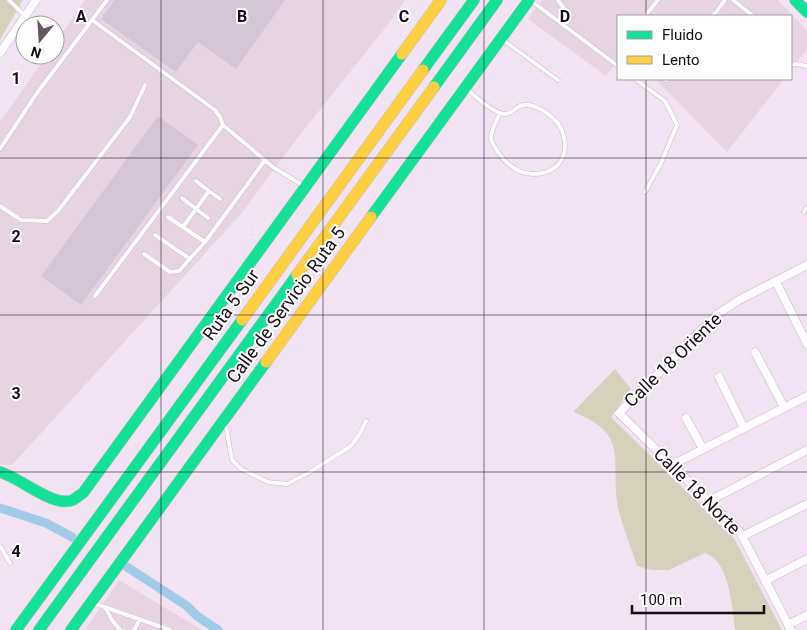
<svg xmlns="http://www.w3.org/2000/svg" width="807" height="630" font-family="Roboto,sans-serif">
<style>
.industrial{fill:#e6d4e2}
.green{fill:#d6d1bd}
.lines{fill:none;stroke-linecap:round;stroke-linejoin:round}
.canal{stroke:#a1cae9;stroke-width:9}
.building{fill:#d5c6d7}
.lane-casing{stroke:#c6bac7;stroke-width:5}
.street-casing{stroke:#c6bac7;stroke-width:9}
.fast-casing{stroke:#c6bac7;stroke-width:12}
.slow-casing{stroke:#c6bac7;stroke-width:12}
.path{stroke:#dfdadf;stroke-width:2;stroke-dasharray:1 4;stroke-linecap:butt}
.lane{stroke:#fdfbfd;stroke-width:4}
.street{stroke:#fdfbfd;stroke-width:8}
.fast{stroke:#16e098;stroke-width:11}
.slow{stroke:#ffcf43;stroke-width:11}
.grid{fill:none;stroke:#150c16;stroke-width:1;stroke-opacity:0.55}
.labels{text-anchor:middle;stroke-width:4;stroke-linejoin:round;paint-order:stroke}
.street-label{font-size:18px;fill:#150c16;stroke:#fff}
.grid-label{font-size:16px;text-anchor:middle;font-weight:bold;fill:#150c16;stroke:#fff;stroke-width:4;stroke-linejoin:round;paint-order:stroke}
</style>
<rect width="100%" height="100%" fill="#f2e3f3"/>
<path class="industrial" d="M85 0H405L386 27 295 141 241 214 12 465 0 464V122L47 55H55V43Z
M542 0H778L807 31V49L791 70V16H618V61L606 76 528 19Z
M655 79H784L727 152Z
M119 580 202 630H85Z"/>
<path class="green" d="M0 0H23L0 40Z
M615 369 631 389 611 417 734 538 782 630H735C732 607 730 561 705 553L669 570H651L637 566C631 546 622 526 618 507 610 460 631 434 573 412Z"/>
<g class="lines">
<path class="canal" d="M0 508 46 523 72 537
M127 567 187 606 197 616 218 630"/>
</g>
<path class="building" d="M115 0H285L236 69 198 42 176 72 101 19Z
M158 116 198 145 81 305 41 276Z"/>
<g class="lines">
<g class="lane-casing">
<path id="lane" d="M9 0 25 16
M530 0 618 66
M558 0 565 10
M733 0 753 16
M645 16 658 0
M713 16 725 0
M92 20 107 0
M503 40 558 80
M791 65 796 64 807 66
M635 79 665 101 677 125 661 163 645 192
M666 80 667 79
M467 89C475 96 494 114 505 114 511 114 514 110 518 107 530 100 547 112 556 121 561 126 565 137 565 145 565 173 534 181 514 168 507 164 502 158 498 152 495 147 492 144 491 138 491 130 497 120 500 113
M0 149 37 93 92 20 215 110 220 117 223 125 273 167 304 186
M196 181 209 191
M182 198 208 218
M0 206 21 220 47 221 58 211 130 117 145 85
M804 212 807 208
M168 217 205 242
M183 227 209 191 220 199
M155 235 190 259
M144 254 170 272 179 271 205 242 265 160
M95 296 223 125
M223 424 226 426 232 460 241 469 268 482 287 484 310 472 351 446 359 435 366 421
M0 546 10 563
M93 603 170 630
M106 609 112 620 120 630
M134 630 140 619"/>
</g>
<g class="street-casing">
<path id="street" d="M0 53 36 0
M776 282 807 344
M755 352 784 407
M719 377 744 428
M686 418 703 449
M672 465 807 396
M709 501 807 450
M743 536 807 504
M765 581 807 559
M788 625 807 615
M791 630 740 532 619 413 716 315 739 300 807 265"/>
</g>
<g class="fast-casing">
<path id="fast" d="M795 0 807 12
M423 70 474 0
M434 87 497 0
M371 217 529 0
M0 472C21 478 53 508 73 500 76 498 80 495 83 493L402 54
M16 630 242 320
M39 630 297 275
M71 630 266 362"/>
</g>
<g class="slow-casing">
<path id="slow" d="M402 54 441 0
M297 275 434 87
M242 320 423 70
M266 362 371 217"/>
</g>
<path class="path" d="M401 36 403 27 396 17 409 0
M282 167 299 143 309 141 317 135 337 115 353 103 365 86
M253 240 250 228 268 195 273 178 276 174"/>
<use href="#lane" class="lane"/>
<use href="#street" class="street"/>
<use href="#fast" class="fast"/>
<use href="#slow" class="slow"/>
</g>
<path class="grid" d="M161 0V630M323 0V630M484 0V630M646 0V16M646 79V630M0 158H807M0 315H807M0 472H807"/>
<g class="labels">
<g class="street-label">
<text transform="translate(231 305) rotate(-54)" y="6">Ruta 5 Sur</text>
<text transform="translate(286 305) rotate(-54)" y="6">Calle de Servicio Ruta 5</text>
<text transform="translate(673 360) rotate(-44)" y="6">Calle 18 Oriente</text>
<text transform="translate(697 491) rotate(45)" y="6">Calle 18 Norte</text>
</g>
</g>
<g class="grid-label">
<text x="81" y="22">A</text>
<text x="242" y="22">B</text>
<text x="404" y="22">C</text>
<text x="565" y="22">D</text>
<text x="16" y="84">1</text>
<text x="16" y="242">2</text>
<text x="16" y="399">3</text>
<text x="16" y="557">4</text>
</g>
<rect x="617" y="15" width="175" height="65" fill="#ffffff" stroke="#a19ea2"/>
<rect x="627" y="31" width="25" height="8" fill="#16e098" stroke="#a19ea2"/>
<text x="662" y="40" font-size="15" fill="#150c16">Fluido</text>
<rect x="627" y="56" width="25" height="8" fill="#ffcf43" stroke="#a19ea2"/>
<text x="662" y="65" font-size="15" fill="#150c16">Lento</text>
<g transform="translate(40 40) rotate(198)"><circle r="24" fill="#ffffff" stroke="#a19ea2"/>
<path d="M0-4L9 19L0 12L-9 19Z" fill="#625763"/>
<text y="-8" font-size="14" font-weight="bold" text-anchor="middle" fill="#150c16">N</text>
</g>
<path d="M632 605v8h132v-8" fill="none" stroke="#150c16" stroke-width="2.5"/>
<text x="640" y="605" font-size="15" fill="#150c16" stroke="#ffffff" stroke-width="4" paint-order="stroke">100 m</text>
</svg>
